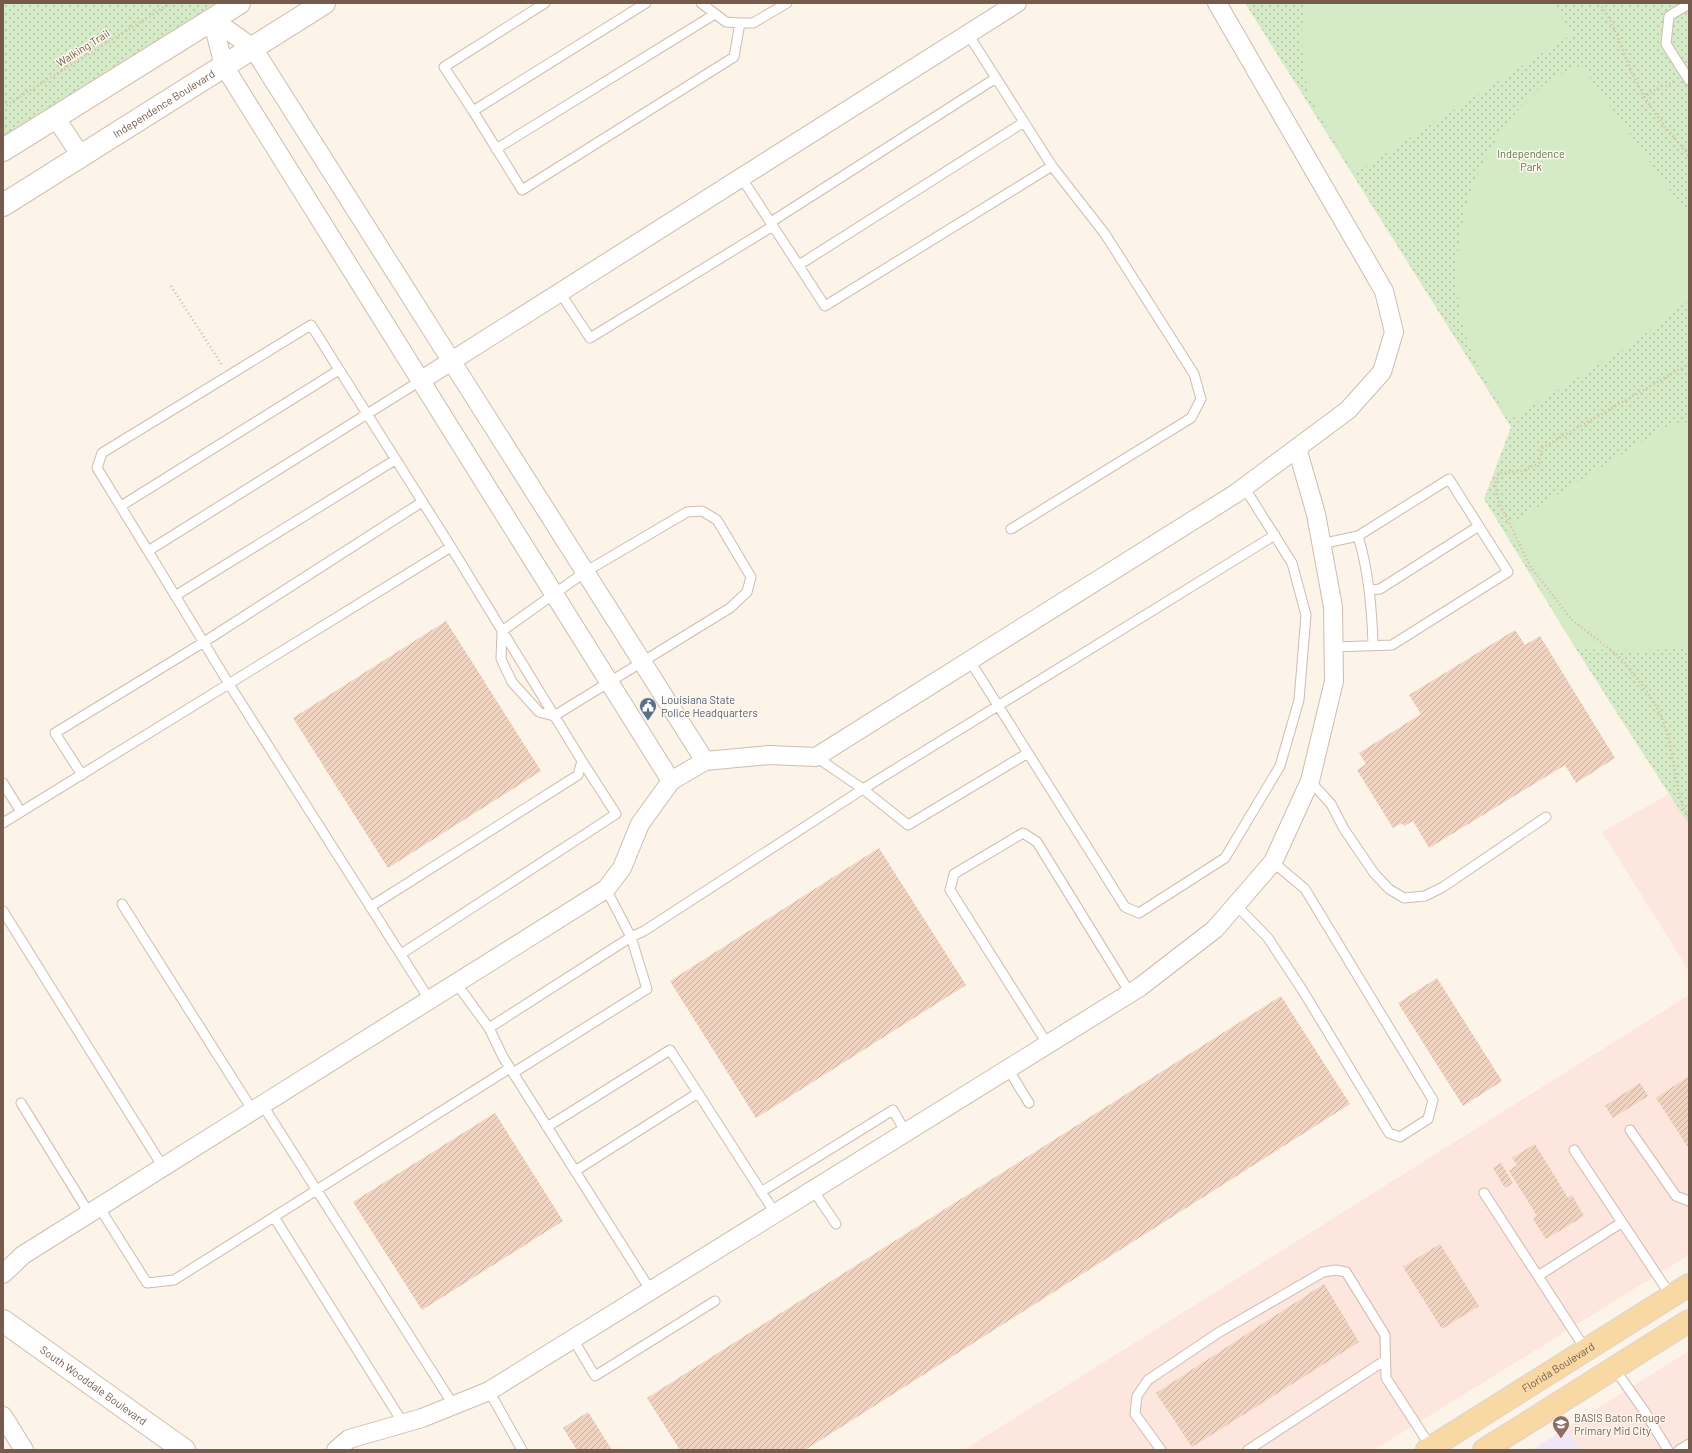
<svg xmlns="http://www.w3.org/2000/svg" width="1692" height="1453" font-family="Barlow,sans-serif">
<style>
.commercial{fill:#fce6dd}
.education{fill:#f1e5f9}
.park{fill:url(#park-dots)}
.garden{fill:#d5eac7}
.building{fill:url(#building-hatch)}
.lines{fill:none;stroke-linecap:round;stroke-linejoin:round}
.lane-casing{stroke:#cebcaf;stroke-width:11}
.street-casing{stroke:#cebcaf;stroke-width:20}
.secondary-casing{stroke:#d3beaf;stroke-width:24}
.primary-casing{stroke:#dbd4d1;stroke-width:24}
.path{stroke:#d6b7a3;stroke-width:2.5;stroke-dasharray:1 3;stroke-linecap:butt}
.lane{stroke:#fff;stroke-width:9}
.street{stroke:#fff;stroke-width:18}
.secondary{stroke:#fff;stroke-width:22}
.primary{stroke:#f8d8a3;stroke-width:22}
.labels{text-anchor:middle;stroke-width:3;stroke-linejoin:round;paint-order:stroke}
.street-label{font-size:11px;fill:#765b4d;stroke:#fff8ef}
.park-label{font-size:11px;fill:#557b44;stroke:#fff8ef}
.service-label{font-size:11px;fill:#4e5e75;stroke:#fff8ef;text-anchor:start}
.education-label{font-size:11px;fill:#785e54;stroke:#fff8ef;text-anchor:start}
</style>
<defs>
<pattern id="park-dots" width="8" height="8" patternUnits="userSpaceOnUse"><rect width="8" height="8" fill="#d5eac7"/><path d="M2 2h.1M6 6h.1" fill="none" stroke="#b1c1a4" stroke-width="1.8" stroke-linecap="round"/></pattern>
<pattern id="building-hatch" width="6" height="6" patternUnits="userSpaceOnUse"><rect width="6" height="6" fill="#f1d3c1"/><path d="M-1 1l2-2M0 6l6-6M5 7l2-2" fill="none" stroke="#c8ae9f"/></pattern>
</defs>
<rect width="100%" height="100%" fill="#fcf4e8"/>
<path class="commercial" d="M1669 794 1689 825V971L1602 832Z
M1689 995V1255L1374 1450H964Z
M1689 1351V1450H1579L1566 1428Z"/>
<path class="education" d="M1566 1428 1579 1450H1532Z"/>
<path class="park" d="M3 3H232L3 148Z
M1245 3H1689V825L1576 649 1484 499 1511 427Z"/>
<path class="garden" d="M1304 3H1553L1572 34 1354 174 1308 95 1301 41Z
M1581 65 1689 217V300L1635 342 1510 420C1495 395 1478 371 1468 343 1438 254 1471 148 1541 87 1553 77 1568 71 1581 65Z
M1689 422V648L1640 651 1576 649 1505 527 1672 423Z"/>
<path class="building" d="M446 621 541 771 388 868 293 718Z
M1515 630 1525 645 1540 636 1615 758 1576 783 1565 765 1429 848 1413 821 1404 826 1402 823 1393 828 1357 770 1366 764 1359 753 1421 714 1409 695Z
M879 848 966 985 756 1118 670 981Z
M1437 978 1502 1081 1463 1106 1398 1003Z
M1281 996 1350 1104 805 1450H680L647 1398Z
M1689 1076V1149L1656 1098Z
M1640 1083 1648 1096 1613 1118 1605 1106Z
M495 1113 563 1221 422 1310 353 1202Z
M1535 1144 1568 1198 1572 1195 1584 1216 1546 1239 1533 1219 1537 1216 1509 1171 1517 1165 1512 1158Z
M1501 1163 1513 1183 1505 1188 1493 1168Z
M1440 1244 1479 1306 1442 1329 1403 1267Z
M1324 1284 1359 1342 1192 1447 1156 1393Z
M588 1412 612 1450H577L563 1428Z"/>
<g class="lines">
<g class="lane-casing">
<path id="lane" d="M545 3 444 67 473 111 646 3
M701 3 726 22 740 23H753L787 3
M1689 4 1669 16 1666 44 1689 80
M473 111 522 190 734 57 740 23
M496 149 715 14
M741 177 825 306 1052 166 968 34
M771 222 996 78
M799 265 1024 122
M559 291 590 338 773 226
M420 381 148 551 229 684 429 999
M121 506 339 370
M702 511 717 520 751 577 747 592 730 608 554 716 539 712 512 682 501 659 502 631 585 572 687 512Z
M1011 529 1191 418 1201 399 1194 374 1105 234 1052 166
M1358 536C1369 572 1372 608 1373 645
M1321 544 1358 536 1449 479 1508 572 1392 645 1334 647
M148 551 97 468 102 453 311 325 451 547 582 761 578 775 370 907
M1369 590 1380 589 1479 526
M175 596 395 460
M970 661 1125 907 1139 913 1225 858 1280 766 1299 700 1306 615 1292 563 1244 487
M1028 753 908 825 863 789 1275 535
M82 775 55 733 204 642 422 502
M1310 781 1331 804 1344 829 1374 873 1389 889 1404 898 1425 896 1443 887 1546 817
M3 783 21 812
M3 823 451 547
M606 889 631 937 644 931 863 789 816 757
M122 904 253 1111
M1236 905 1268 938 1303 991 1389 1133 1400 1137 1428 1119 1433 1100 1305 889 1273 862
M3 911 163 1167
M401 954 616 814 582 761
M456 983 489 1028
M1048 1045 950 890 954 874 1023 833 1037 842 1130 993
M1008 1069 1029 1103
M513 1073 647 989 631 937 489 1028 503 1057 651 1291
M21 1103 89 1213
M262 1104 454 1406
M547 1127 670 1050 698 1093
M1630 1130 1676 1196 1689 1201
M1574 1150 1671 1296
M575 1171 698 1093 775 1213
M813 1190 836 1224
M761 1192 893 1110 906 1133
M1484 1193 1586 1350
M99 1207 147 1283 174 1280 510 1068
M274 1217 403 1423
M1538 1276 1621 1223
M573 1339 595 1376 715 1301
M1614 1368 1645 1412 1668 1450
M489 1391 522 1450
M1161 1450 1135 1414 1137 1396 1148 1380 1218 1333 1323 1272 1336 1270 1346 1272 1385 1335 1386 1378 1431 1447
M1248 1450 1384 1361
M1679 1450 1689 1444"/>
</g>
<g class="street-casing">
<path id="street" d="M55 117 81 156
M420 381 1017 3
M671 781 224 66 212 19 253 48 705 761
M3 1274 23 1255 606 889 622 868 640 824 671 781 705 761 769 755 816 757 1235 494 1348 410 1382 372 1394 332 1384 291 1217 3
M3 1416 24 1450
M336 1450 349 1439 422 1418 489 1391 1140 987 1215 929 1273 862 1310 781 1334 681 1333 607 1316 514 1297 448"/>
</g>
<g class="secondary-casing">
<g id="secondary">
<path d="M3 150 239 3"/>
<path id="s1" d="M3 205 324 3"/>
<path id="s2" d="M3 1321 184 1450"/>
</g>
</g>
<g class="primary-casing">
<g id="primary">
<path id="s3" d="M1427 1450 1689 1285"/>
<path d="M1484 1450 1689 1321"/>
</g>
</g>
<path class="path" d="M1600 3C1617 28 1623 55 1636 81 1649 109 1670 132 1689 156
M1666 86 1674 81
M1644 97 1664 84
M3 107 171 3
M171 286 222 365
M1689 364 1542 448 1539 463 1523 471 1499 473 1495 485 1499 502 1530 566 1571 619 1622 659 1650 696 1660 713 1669 739 1679 794 1683 807 1689 816"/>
<use href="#lane" class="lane"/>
<use href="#street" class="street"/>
<use href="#secondary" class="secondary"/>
<use href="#primary" class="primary"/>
</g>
<defs>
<g id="civic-pin" transform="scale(0.9)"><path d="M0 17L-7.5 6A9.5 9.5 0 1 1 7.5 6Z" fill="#5c6f8a" stroke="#fff8ef"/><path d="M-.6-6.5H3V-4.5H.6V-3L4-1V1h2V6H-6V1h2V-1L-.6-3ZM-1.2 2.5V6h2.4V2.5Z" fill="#fff"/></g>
<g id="school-pin" transform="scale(0.9)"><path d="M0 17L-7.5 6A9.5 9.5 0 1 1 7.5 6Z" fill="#8d6e63" stroke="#fff8ef"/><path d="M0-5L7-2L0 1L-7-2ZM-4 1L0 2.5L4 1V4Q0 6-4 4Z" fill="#fff"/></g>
</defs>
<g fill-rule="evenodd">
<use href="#civic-pin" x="648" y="706"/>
<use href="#school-pin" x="1561" y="1424"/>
</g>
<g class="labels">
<g class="street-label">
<text transform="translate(83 48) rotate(-32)" y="4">Walking Trail</text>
<text dy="4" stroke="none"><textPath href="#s1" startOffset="190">Independence Boulevard</textPath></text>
<text dy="4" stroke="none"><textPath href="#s3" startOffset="155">Florida Boulevard</textPath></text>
<text dy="4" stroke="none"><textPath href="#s2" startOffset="111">South Wooddale Boulevard</textPath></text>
</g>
<g class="park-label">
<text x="1531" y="158">Independence<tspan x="1531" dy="13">Park</tspan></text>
</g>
<g class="service-label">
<text x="661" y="704">Louisiana State<tspan x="661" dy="13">Police Headquarters</tspan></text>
</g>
<g class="education-label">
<text x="1574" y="1422">BASIS Baton Rouge<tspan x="1574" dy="13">Primary Mid City</tspan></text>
</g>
</g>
<rect width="1692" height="1453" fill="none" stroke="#765b4d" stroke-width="8"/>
</svg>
